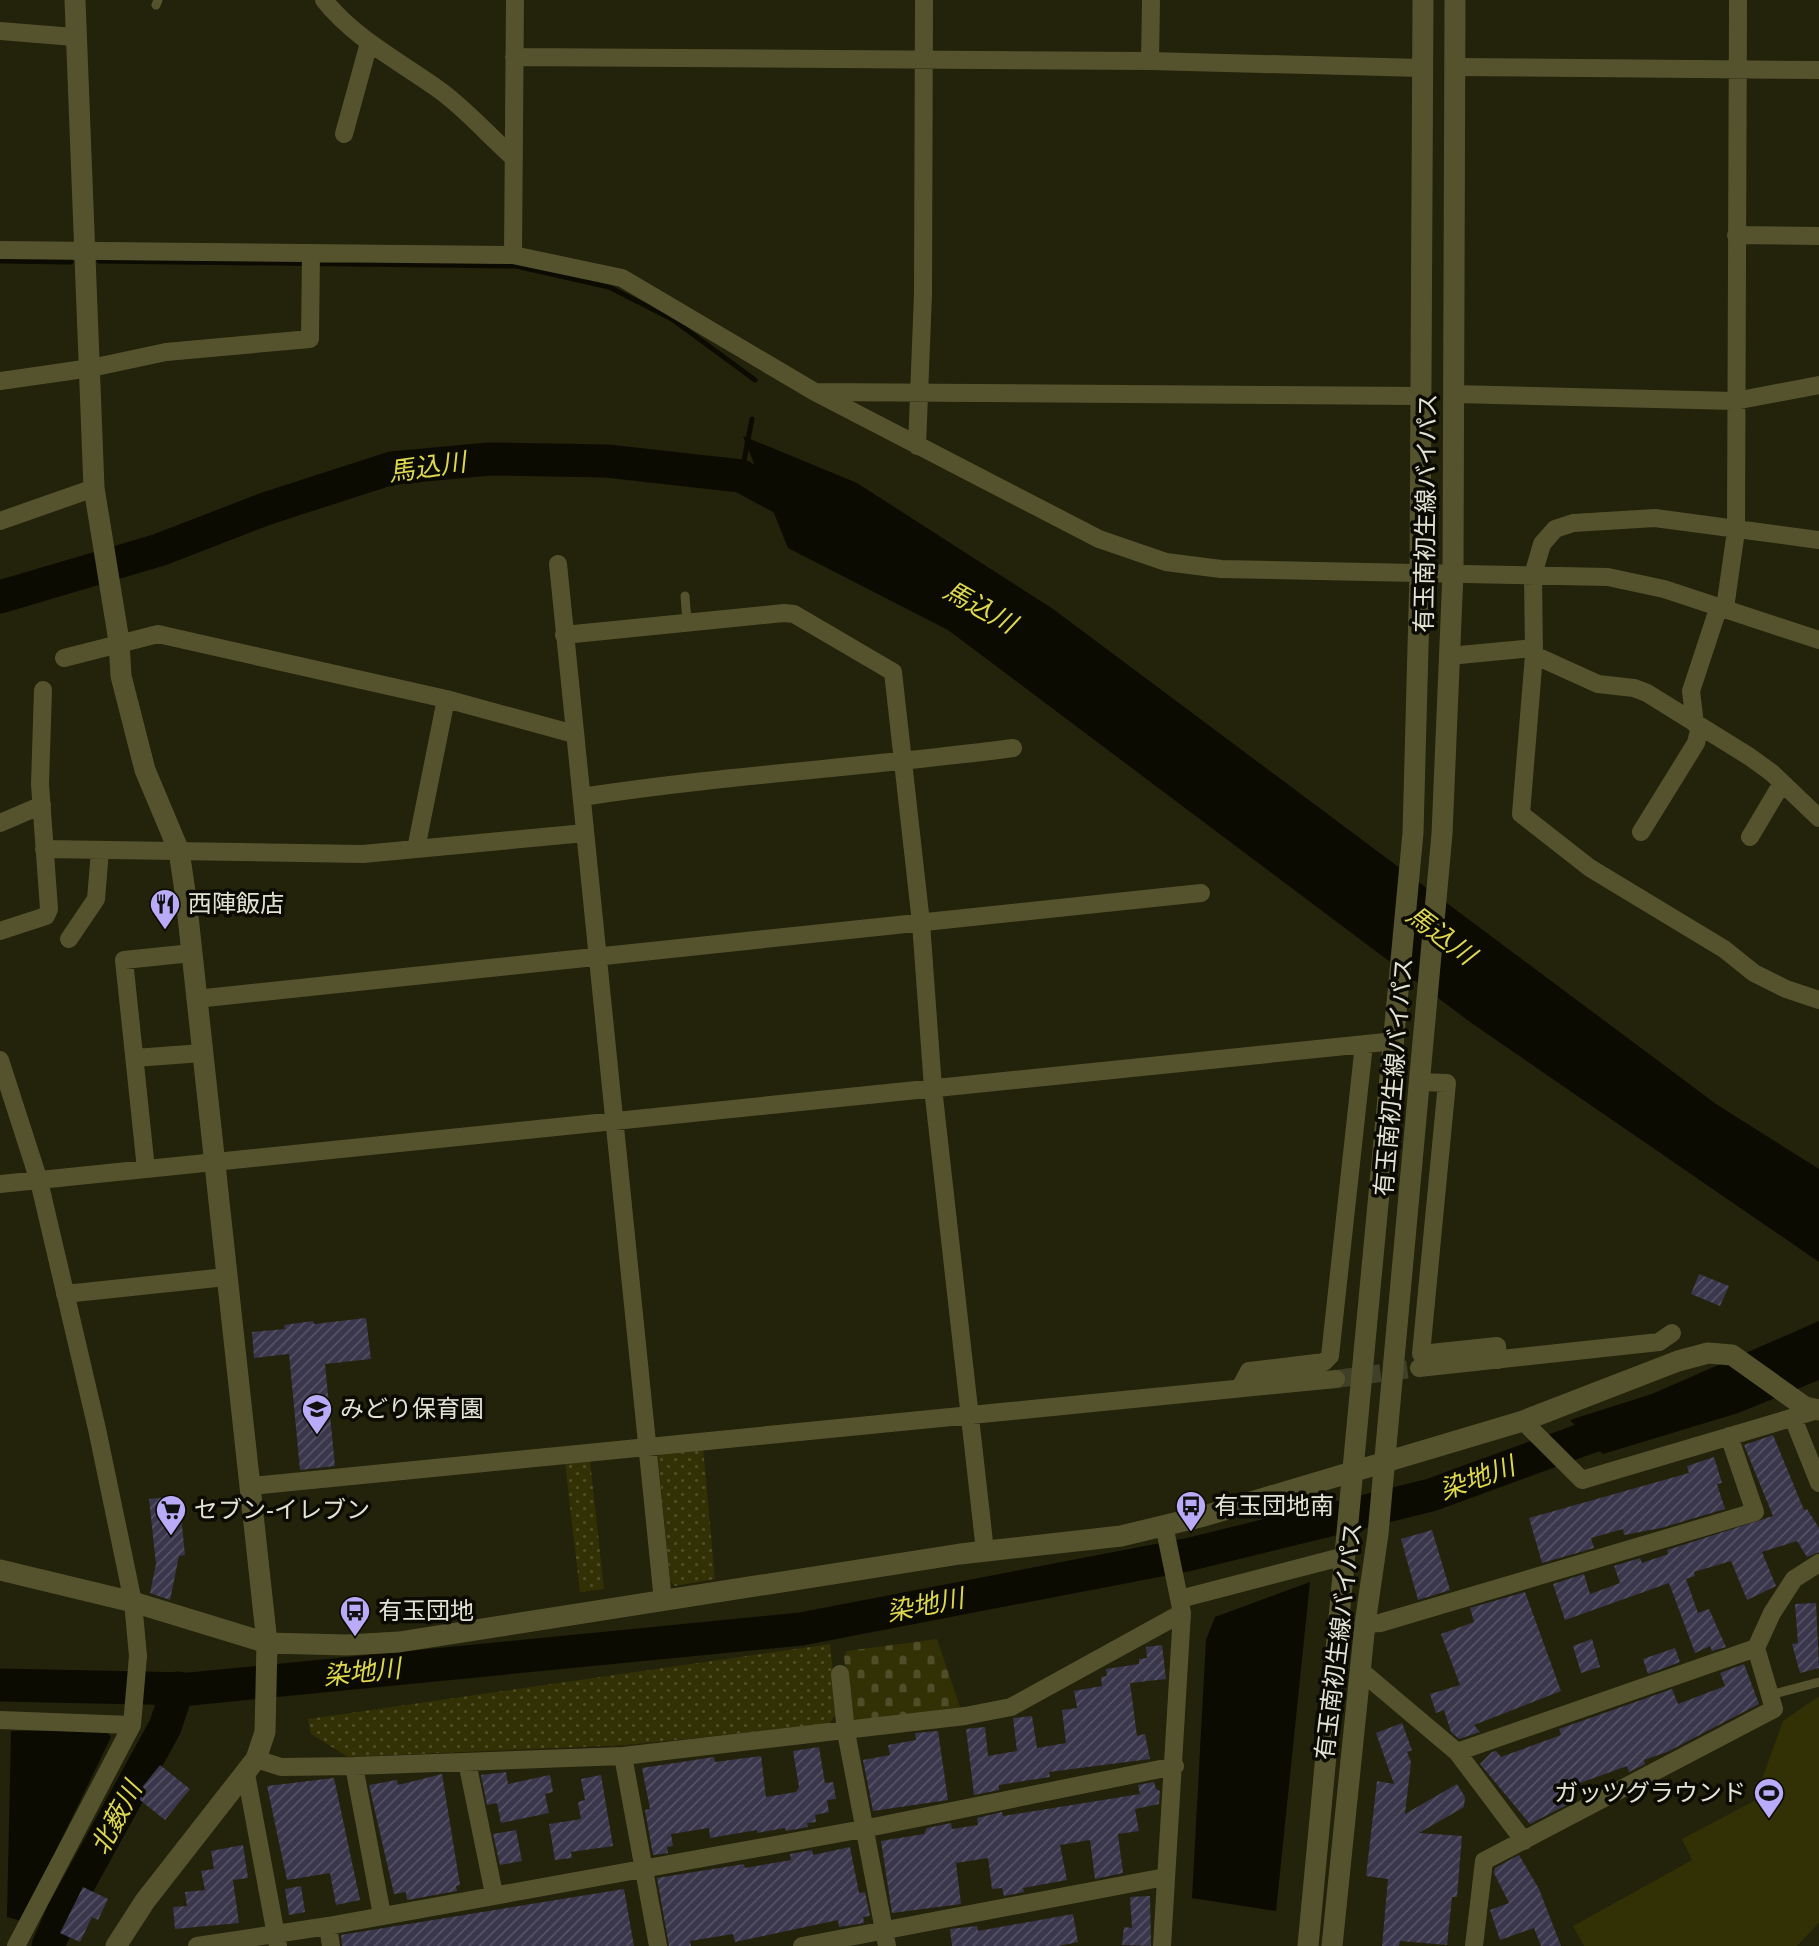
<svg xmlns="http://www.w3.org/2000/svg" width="1819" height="1946" font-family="Arial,'Noto Sans JP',sans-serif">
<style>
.grass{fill:url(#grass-dots)}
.cemetery{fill:url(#cemetery-stones)}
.garden{fill:#323005}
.water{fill:#0c0b02}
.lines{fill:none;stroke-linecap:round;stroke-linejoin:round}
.stream{stroke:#0c0b02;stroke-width:5}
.river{stroke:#0c0b02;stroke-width:33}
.building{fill:url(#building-hatch)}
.minor-tunnel{stroke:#403f28;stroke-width:18;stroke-dasharray:18 9;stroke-linecap:butt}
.service{stroke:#55532e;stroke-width:9}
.minor{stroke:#55532e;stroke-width:18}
.tertiary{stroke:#55532e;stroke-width:21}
.labels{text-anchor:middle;stroke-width:7;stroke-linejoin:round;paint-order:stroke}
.street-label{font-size:24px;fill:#e3e3d5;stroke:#0b0b03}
.poi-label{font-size:24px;fill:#e3e3d5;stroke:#0b0b03;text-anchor:start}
.water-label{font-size:26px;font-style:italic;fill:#ded84f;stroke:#0b0b03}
</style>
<defs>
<pattern id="grass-dots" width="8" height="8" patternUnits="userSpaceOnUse" patternTransform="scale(1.75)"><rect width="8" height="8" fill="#323005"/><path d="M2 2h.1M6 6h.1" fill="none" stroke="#504e29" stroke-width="1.8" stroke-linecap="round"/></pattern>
<pattern id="cemetery-stones" width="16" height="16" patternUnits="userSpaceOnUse" patternTransform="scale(1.75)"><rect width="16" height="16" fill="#323005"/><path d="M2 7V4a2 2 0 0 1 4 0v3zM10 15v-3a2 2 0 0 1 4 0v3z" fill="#504e29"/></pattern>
<pattern id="building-hatch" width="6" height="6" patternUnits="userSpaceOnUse" patternTransform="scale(1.75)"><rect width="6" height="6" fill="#3a364c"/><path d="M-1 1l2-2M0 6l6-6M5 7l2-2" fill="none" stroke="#565365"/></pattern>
</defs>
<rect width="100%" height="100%" fill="#23220a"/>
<path class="grass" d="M703 1447 715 1579 675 1586 670 1581 658 1456 663 1451Z
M590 1461 604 1589 580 1592 565 1463Z
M830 1644 837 1712 829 1724 627 1745 348 1757 311 1734 308 1719Z"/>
<path class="cemetery" d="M937 1639 960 1707 857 1724 850 1714 844 1656 847 1651Z"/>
<path class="garden" d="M1819 1696V1923L1797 1946H1584L1573 1926 1692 1860 1682 1839 1754 1801 1783 1721Z"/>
<path class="water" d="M743 436 857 483 1053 609 1716 1104 1819 1169V1262L1470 1022 948 630 788 548Z
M1819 1321V1380L1738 1413 1603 1454 1570 1420 1652 1394Z
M1310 1582 1276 1911 1192 1898 1206 1640 1215 1617Z
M105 1730 111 1737 22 1921 7 1917 11 1731Z"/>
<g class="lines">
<path class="stream" d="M0 261 71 262
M99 261 516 266 609 287 672 319 755 380
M741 476 752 419"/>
<path class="river" d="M0 597 159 550 265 509 392 468 489 459 607 461 741 476 804 510
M0 1685 190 1689 801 1629 1191 1554 1431 1495 1587 1438 1631 1425
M48 1946 62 1914 165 1727 178 1688"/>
</g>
<path class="building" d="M1699 1274 1729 1286 1720 1306 1691 1294Z
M366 1318 371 1359 325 1364 335 1466 300 1470 289 1354 254 1358 252 1332 285 1329 284 1325 313 1321 314 1324Z
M1773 1435 1804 1510 1807 1509 1819 1528V1552L1807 1557 1797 1541 1762 1552 1776 1586 1747 1600 1731 1561 1694 1572 1695 1576 1686 1579 1698 1613 1709 1609 1726 1647 1712 1651 1710 1646 1695 1653 1669 1583 1565 1620 1553 1584 1584 1574 1590 1594 1620 1583 1614 1566 1640 1558 1642 1563 1668 1554 1667 1550 1773 1516 1744 1445Z
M1714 1457 1722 1483 1717 1484 1725 1509 1661 1528 1624 1535 1623 1529 1591 1538 1594 1548 1542 1563 1529 1518 1689 1473 1687 1466Z
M179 1496 185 1555 179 1556 170 1600 150 1593 156 1564 149 1499Z
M1432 1530 1450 1590 1418 1600 1401 1539Z
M1525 1592 1561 1691 1474 1725 1480 1732 1459 1739 1451 1732 1444 1710 1436 1713 1430 1694 1460 1685 1441 1634 1474 1622 1470 1608Z
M1816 1603 1819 1668 1800 1673 1792 1644 1798 1643 1795 1604Z
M1592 1639 1600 1667 1581 1673 1573 1646Z
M1162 1645 1166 1679 1130 1683 1137 1736 1145 1734 1150 1759 1049 1772 1050 1777 999 1785V1790L974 1795 966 1729 985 1727 988 1756 1017 1751 1013 1718 1032 1716 1037 1748 1066 1743 1062 1710 1077 1708 1074 1691 1102 1686 1101 1677 1107 1676 1106 1669 1139 1664V1659L1147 1658 1146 1647Z
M1675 1648 1680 1662 1648 1674 1643 1659Z
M1744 1664 1759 1704 1667 1752 1644 1760 1645 1764 1629 1772 1627 1766 1569 1787 1574 1801 1530 1824 1480 1764 1492 1752 1496 1751 1501 1757 1561 1735 1559 1729 1672 1689 1678 1704 1725 1686 1720 1673Z
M1402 1723 1412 1750 1407 1752 1411 1762 1405 1814 1457 1784 1465 1797 1464 1807 1419 1833 1462 1836 1457 1897H1452L1447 1945 1400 1941 1399 1946H1382L1388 1879 1366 1876 1377 1781 1394 1784 1376 1733Z
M938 1731 948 1800 873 1811 863 1760 890 1755 888 1745 916 1740 915 1733Z
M819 1747 825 1783 833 1782 836 1799 827 1800 829 1812 815 1815 816 1822 807 1823 808 1827 786 1831 785 1828 757 1833V1830L710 1838 709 1828 671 1834 673 1846 667 1847 668 1853 653 1855 645 1810 650 1809 642 1768 714 1757 715 1762 761 1756 766 1797 796 1792 799 1787 793 1751Z
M160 1765 190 1789 165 1820 135 1796Z
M506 1772 508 1784 550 1775 553 1792 545 1794 549 1813 501 1823 497 1803 487 1805 481 1775Z
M442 1774 460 1885 456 1886 457 1891 407 1900 406 1892 394 1894 369 1785 397 1780 398 1785Z
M601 1775 613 1846 571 1852 572 1858 555 1860 549 1824 581 1819 578 1802 585 1800 581 1779Z
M334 1778 360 1900 336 1905 330 1873 287 1880 267 1786Z
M1154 1782 1156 1789 1160 1791 1159 1804 1135 1809 1139 1831 1118 1834 1123 1873 1095 1879 1090 1840 1060 1845 1067 1880 1023 1888 1024 1892 1004 1896 1002 1888 992 1889 988 1858 956 1863 961 1904 892 1913 881 1841 924 1834 927 1828 951 1823 952 1829 978 1825 977 1818 1002 1812 1003 1816 1140 1794 1138 1785Z
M516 1830 522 1861 500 1865 493 1834Z
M243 1845 248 1878 233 1880 239 1923 175 1929 173 1907 187 1906 185 1892 205 1890 201 1871 214 1869 211 1851Z
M850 1847 859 1893 865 1892 870 1916 863 1917 864 1923 839 1927 838 1920 735 1942 733 1934 690 1941 691 1946H669L657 1878 744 1864 745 1868 791 1860 790 1854 812 1850 813 1855Z
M1519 1855 1539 1889 1561 1946H1541L1534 1928 1500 1940 1490 1910 1509 1903 1494 1873 1495 1868Z
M301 1886 305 1912 289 1915 285 1889Z
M83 1887 108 1899 98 1920 92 1917 80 1942 60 1933Z
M624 1889 634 1946H342L341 1935Z
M1150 1896 1151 1946 1122 1945 1124 1927 1132 1928 1130 1897Z
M1073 1914 1078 1942 1059 1946H952L950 1929 977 1926 978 1931Z"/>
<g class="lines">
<path class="minor-tunnel" d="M1336 1379 1419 1368"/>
<path class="service" d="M156 5 158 0
M685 596 687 622
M1770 1695 1819 1682"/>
<path class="minor" d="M324 0C354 38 399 61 438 89 465 108 489 136 514 158
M0 31 74 37
M514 57 1150 61 1422 68
M1150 61 1151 0
M1455 67 1819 70
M344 134 369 43
M1736 235 1819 236
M0 250 513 255 622 278 815 392 1099 539 1166 562 1221 569 1608 577 1664 589 1819 640
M513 255 515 0
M0 381 91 368 166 352 310 339 311 253
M815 392 1421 396
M1454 394 1735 401 1819 385
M917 446 923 294 924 0
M0 521 94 488
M1819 540 1655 518 1573 523 1555 529 1542 544 1533 575 1534 655 1521 814 1590 868 1724 949 1754 973 1786 989 1819 1000
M558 564 663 1601
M1725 608 1736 531 1738 0
M564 635 784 613 794 614 893 672 921 923 933 1088 985 1551
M1534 655 1598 684 1634 688 1647 693 1750 757 1772 773 1819 818
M1449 656 1534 648
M64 658 158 634 446 699 574 734
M1695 724 1691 691 1719 606
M582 797C725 775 870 767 1013 748
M0 823 42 805
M1641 832 1696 743 1700 727
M1750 837 1782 783
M44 849 363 854 585 833
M416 849 446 699
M0 931 46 916 49 909 40 784 43 690
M69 939 96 899 100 851
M196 999 1201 893
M135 1058 202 1053
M0 1060 39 1181 97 1429 133 1602 138 1656 132 1725 16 1946
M1420 1082 1447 1083 1421 1354 1497 1346 1498 1360
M146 1169 124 960 192 953
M0 1184 1395 1041
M65 1294 226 1277
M1419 1368 1659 1342 1672 1333
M1241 1386 1249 1371 1324 1362 1330 1356 1364 1044
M1793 1418 1819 1483
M1523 1421 1582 1480 1818 1410
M252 1486 1336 1379
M1180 1599 1345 1556
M1365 1624 1380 1623 1755 1512 1729 1436
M1361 1671 1457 1752 1524 1841
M840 1674 846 1732 887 1946
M0 1720 132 1725
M1457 1752 1756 1648
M623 1756 658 1946
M256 1759 281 1767 354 1766 623 1756 965 1716 1011 1707 1182 1613
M467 1762 494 1894
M354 1766 382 1915
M246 1774 278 1946
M328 1926 331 1946
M197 1946 328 1926 863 1829 1175 1766
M802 1946 1165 1877
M1162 1946 1182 1613 1164 1525
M1474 1946 1484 1861 1774 1709 1756 1648 1772 1613 1794 1579 1819 1563"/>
<path class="tertiary" d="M75 0 94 488 119 641 121 676 145 770 179 851 186 898 267 1643 265 1732 256 1759 145 1901 116 1946
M0 1570 133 1602 267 1643 347 1645 399 1642 960 1554 1121 1536 1204 1516 1523 1421 1678 1361 1708 1353 1732 1355 1805 1407 1819 1410
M1308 1946 1413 833 1420 573 1423 0
M1332 1946 1365 1624 1378 1534 1442 834 1453 573 1455 0"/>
</g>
<defs>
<g id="restaurant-pin" transform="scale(1.575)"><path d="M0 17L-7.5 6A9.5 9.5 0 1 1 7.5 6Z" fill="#b9abf7" stroke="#0b0b03"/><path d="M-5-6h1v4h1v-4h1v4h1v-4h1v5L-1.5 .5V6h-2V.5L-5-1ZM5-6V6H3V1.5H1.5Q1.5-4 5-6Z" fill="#111"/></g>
<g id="school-pin" transform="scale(1.575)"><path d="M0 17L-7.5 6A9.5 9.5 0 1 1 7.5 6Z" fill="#b9abf7" stroke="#0b0b03"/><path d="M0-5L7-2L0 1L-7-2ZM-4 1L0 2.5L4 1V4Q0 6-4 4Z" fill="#111"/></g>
<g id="bus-pin" transform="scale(1.575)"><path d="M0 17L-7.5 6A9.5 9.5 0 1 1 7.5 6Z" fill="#b9abf7" stroke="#0b0b03"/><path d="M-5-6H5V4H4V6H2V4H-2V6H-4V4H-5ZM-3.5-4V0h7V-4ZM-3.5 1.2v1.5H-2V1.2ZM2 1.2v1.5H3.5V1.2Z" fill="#111"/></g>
<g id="supermarket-pin" transform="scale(1.575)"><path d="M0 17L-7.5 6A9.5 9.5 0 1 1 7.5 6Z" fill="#b9abf7" stroke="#0b0b03"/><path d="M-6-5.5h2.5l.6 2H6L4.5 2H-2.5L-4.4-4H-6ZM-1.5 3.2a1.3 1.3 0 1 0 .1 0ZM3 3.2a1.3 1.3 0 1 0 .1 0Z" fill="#111"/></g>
<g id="stadium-pin" transform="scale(1.575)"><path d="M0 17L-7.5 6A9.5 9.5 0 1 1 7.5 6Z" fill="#b9abf7" stroke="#0b0b03"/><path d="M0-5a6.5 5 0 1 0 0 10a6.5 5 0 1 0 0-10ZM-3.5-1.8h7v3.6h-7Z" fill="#111"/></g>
</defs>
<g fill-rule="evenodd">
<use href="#restaurant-pin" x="165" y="904"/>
<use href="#school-pin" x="317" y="1409"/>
<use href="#bus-pin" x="1191" y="1506"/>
<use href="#supermarket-pin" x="171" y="1510"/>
<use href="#bus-pin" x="355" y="1611"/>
<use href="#stadium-pin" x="1769" y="1793"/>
</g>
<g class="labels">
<g class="street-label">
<text transform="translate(1426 513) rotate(-89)" y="8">有玉南初生線バイパス</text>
<text transform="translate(1394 1077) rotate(-85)" y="8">有玉南初生線バイパス</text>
<text transform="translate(1339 1641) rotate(-83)" y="8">有玉南初生線バイパス</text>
</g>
<g class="poi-label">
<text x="188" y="912">西陣飯店</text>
<text x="340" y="1417">みどり保育園</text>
<text x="1214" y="1514">有玉団地南</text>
<text x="194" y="1518">セブン-イレブン</text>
<text x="378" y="1619">有玉団地</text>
<text x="1746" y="1801" text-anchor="end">ガッツグラウンド</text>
</g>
<g class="water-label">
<text transform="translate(427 467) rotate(-8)" y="9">馬込川</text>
<text transform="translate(980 607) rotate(29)" y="9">馬込川</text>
<text transform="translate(1441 935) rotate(37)" y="9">馬込川</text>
<text transform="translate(1477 1478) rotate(-20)" y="9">染地川</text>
<text transform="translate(925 1605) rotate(-11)" y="9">染地川</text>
<text transform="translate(362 1672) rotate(-6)" y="9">染地川</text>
<text transform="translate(116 1818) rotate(-62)" y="9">北薮川</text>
</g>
</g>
</svg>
